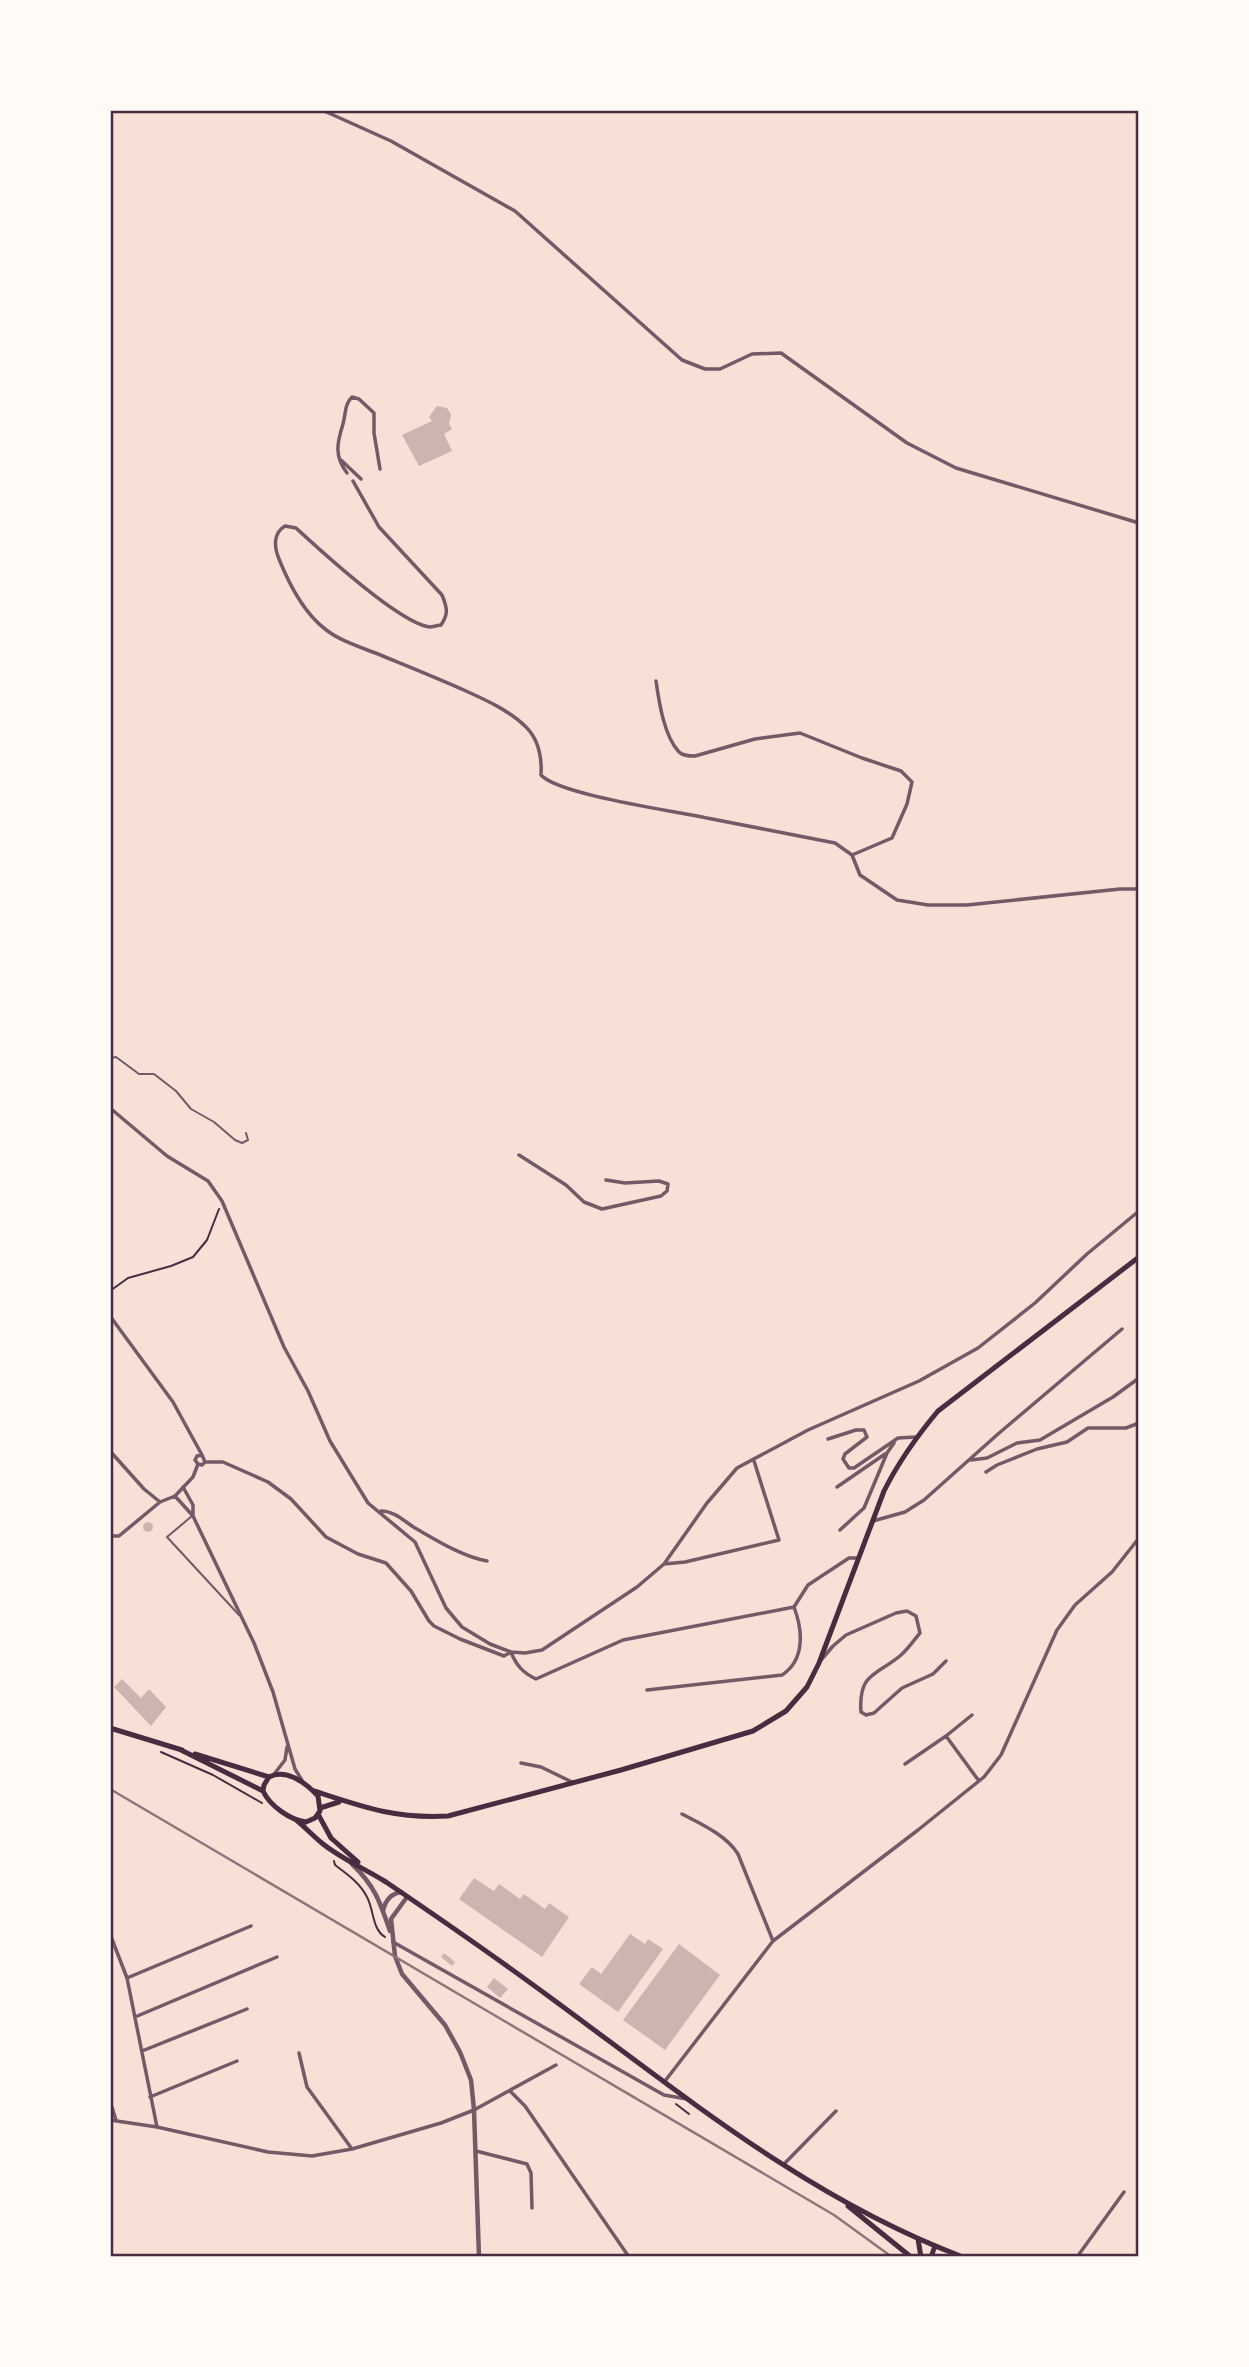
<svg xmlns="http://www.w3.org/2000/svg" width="1249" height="2367" font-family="'Roboto Condensed',sans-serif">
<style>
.building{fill:#ccb4b1}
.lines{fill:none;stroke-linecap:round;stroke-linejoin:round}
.path{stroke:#4a2c40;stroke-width:2}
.service{stroke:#755966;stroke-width:2}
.minor{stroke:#755966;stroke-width:3.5}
.tertiary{stroke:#755966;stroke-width:4.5}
.secondary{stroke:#4a2c40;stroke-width:5}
.rail{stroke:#8f747c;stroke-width:2.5}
.neatline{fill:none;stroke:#4a2c40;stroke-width:2.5}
</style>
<rect width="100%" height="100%" fill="#f7e1d7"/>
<path class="building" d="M437 406 447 408 451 414 449 424 452 429 444 434 452 451 419 466 402 435 432 421 429 417Z
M143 1527a5 5 0 1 1 10 0a5 5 0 1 1-10 0Z
M122 1679 141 1698 149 1689 166 1707 151 1726 114 1687Z
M474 1878 494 1891 499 1884 520 1899 524 1894 545 1909 549 1903 569 1917 542 1957 459 1899Z
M630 1934 645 1944 648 1939 663 1949 618 2012 579 1984 592 1967 601 1974Z
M679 1944 720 1975 665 2050 623 2020Z
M444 1953 455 1962 452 1966 441 1957Z
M494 1978 508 1989 500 1998 487 1987Z"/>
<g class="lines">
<path class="path" d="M110 1291 128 1278 171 1266 193 1257 207 1240 219 1209
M161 1752 213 1775 262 1803
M334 1861 335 1865C347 1874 360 1883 367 1897 374 1910 372 1929 385 1937
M676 2104 689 2114"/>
<path class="service" d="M110 1058 116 1057 139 1074H154L176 1091 191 1109 214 1122 235 1140 242 1143 248 1140 246 1133
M192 1516 167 1537 239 1615"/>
<path class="minor" d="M322 110 391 141 515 211 682 360 705 369H720L752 354 781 353 907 443 956 468 1139 523
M341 460 361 479
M347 473C334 456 337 443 343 424 346 414 344 405 352 397L359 399 374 413V433L380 469
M353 481 379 527 442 595C447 607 449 614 441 625 440 625 431 627 430 627 400 624 321 551 296 528L285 526C273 533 274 547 279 559 289 584 303 612 325 629 340 641 360 647 378 654 407 666 437 678 466 691 486 700 510 711 526 727 539 740 542 757 541 775 559 795 675 811 707 818 750 826 792 835 835 843L852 855 860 875 897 900 928 905H967L1120 889H1139
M656 681C659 702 664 736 679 752 683 756 689 756 695 756L755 739 800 733 862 758 901 771 912 782 907 804 892 838 852 855
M110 1108 167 1156 208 1181 222 1201 284 1347 308 1391 330 1441 368 1503 415 1542 446 1608 462 1627 490 1644 511 1652 525 1653 542 1650 637 1587 664 1564 707 1503 737 1468 808 1430 919 1381 978 1348 1035 1303 1087 1254 1139 1211
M519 1155 566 1185 584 1202 602 1209 661 1196 667 1191 668 1184 659 1181 625 1183 606 1180
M110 1316 173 1402 202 1455
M828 1439 856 1430H864L867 1437 845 1454 843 1459 849 1468H854L898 1438 916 1437
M110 1451 144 1489 160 1502
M202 1455 205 1462 202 1465 198 1464 195 1460 197 1456Z
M971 1460 987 1458 1017 1443 1040 1440 1113 1397 1139 1378
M205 1462H223L268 1482 291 1499 326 1537 358 1554 386 1563 411 1591 429 1621 434 1626 460 1639 504 1656 511 1652
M986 1472 997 1465 1037 1449 1067 1442 1088 1428H1126L1139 1423
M183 1487 193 1505V1516
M837 1487 885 1454
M175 1496 193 1516 254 1643 273 1692 295 1769 303 1782
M381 1511C394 1511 404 1521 415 1528 436 1540 463 1557 487 1561
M873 1521 905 1512 924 1500 998 1434 1122 1329
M840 1530 864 1508 887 1453 894 1443
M110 1536H119L160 1502 175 1496 193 1477 198 1464
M664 1564 685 1562 779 1540 754 1461
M794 1607 808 1585 849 1558H857
M511 1652C516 1665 523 1673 536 1679L623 1640 794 1607C803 1631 805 1660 782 1675L647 1690
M822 1659 833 1646 846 1635 896 1613 907 1611 916 1616 920 1633C914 1640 908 1649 901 1655 878 1675 858 1672 861 1712L866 1715 874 1713 902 1688 933 1674 946 1661
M946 1736 979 1781
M521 1763 541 1767 572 1782
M905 1764 946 1736 972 1715
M275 1773 285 1760 287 1747
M682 1814C701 1824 726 1835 738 1854L773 1941
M110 1934 127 1978 157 2127
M393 1942 664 2095 687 2099
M127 1978 251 1926
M135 2017 277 1957
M142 2051 247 2009
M299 2053 307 2087 352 2149
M665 2081 773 1941 918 1830 984 1777 1001 1755 1057 1630 1075 1605 1112 1572 1139 1538
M510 2091 525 2106 629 2257
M150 2097 237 2061
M110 2101 116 2120
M110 2120 157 2127 268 2152 312 2156 352 2149 441 2123 474 2110 556 2065
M476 2151 527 2164 531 2173 532 2208
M784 2164 836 2111
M1077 2257 1124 2192"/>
<path class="tertiary" d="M352 1864C375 1886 380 1902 390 1931
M407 1897 391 1919 395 1956 402 1974 445 2025 460 2052 471 2080 474 2110 479 2257
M383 1911C385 1901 390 1894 401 1892"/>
<path class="secondary" d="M110 1728 182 1750
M179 1749 263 1791C270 1806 290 1820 306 1822L315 1818 320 1811 318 1796C306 1783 286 1768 269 1777L264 1785 263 1791
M195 1754 269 1777
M314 1791C363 1807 395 1819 448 1816L621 1770 753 1731 786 1711 807 1687 819 1663 884 1491C899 1461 917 1436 938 1411L1139 1257
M320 1808 339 1802
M318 1814 331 1838 358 1862
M295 1819C305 1827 313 1836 323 1844 342 1859 365 1869 386 1882 442 1920 497 1958 551 1998 682 2094 810 2200 963 2257
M848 2206 911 2257
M918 2239 921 2257
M931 2257 935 2246"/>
<path class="rail" d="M110 1789 834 2215 892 2257"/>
</g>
<rect width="1249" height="2367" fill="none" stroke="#fffaf5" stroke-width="224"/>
<rect x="112" y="112" width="1025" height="2143" class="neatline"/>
</svg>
